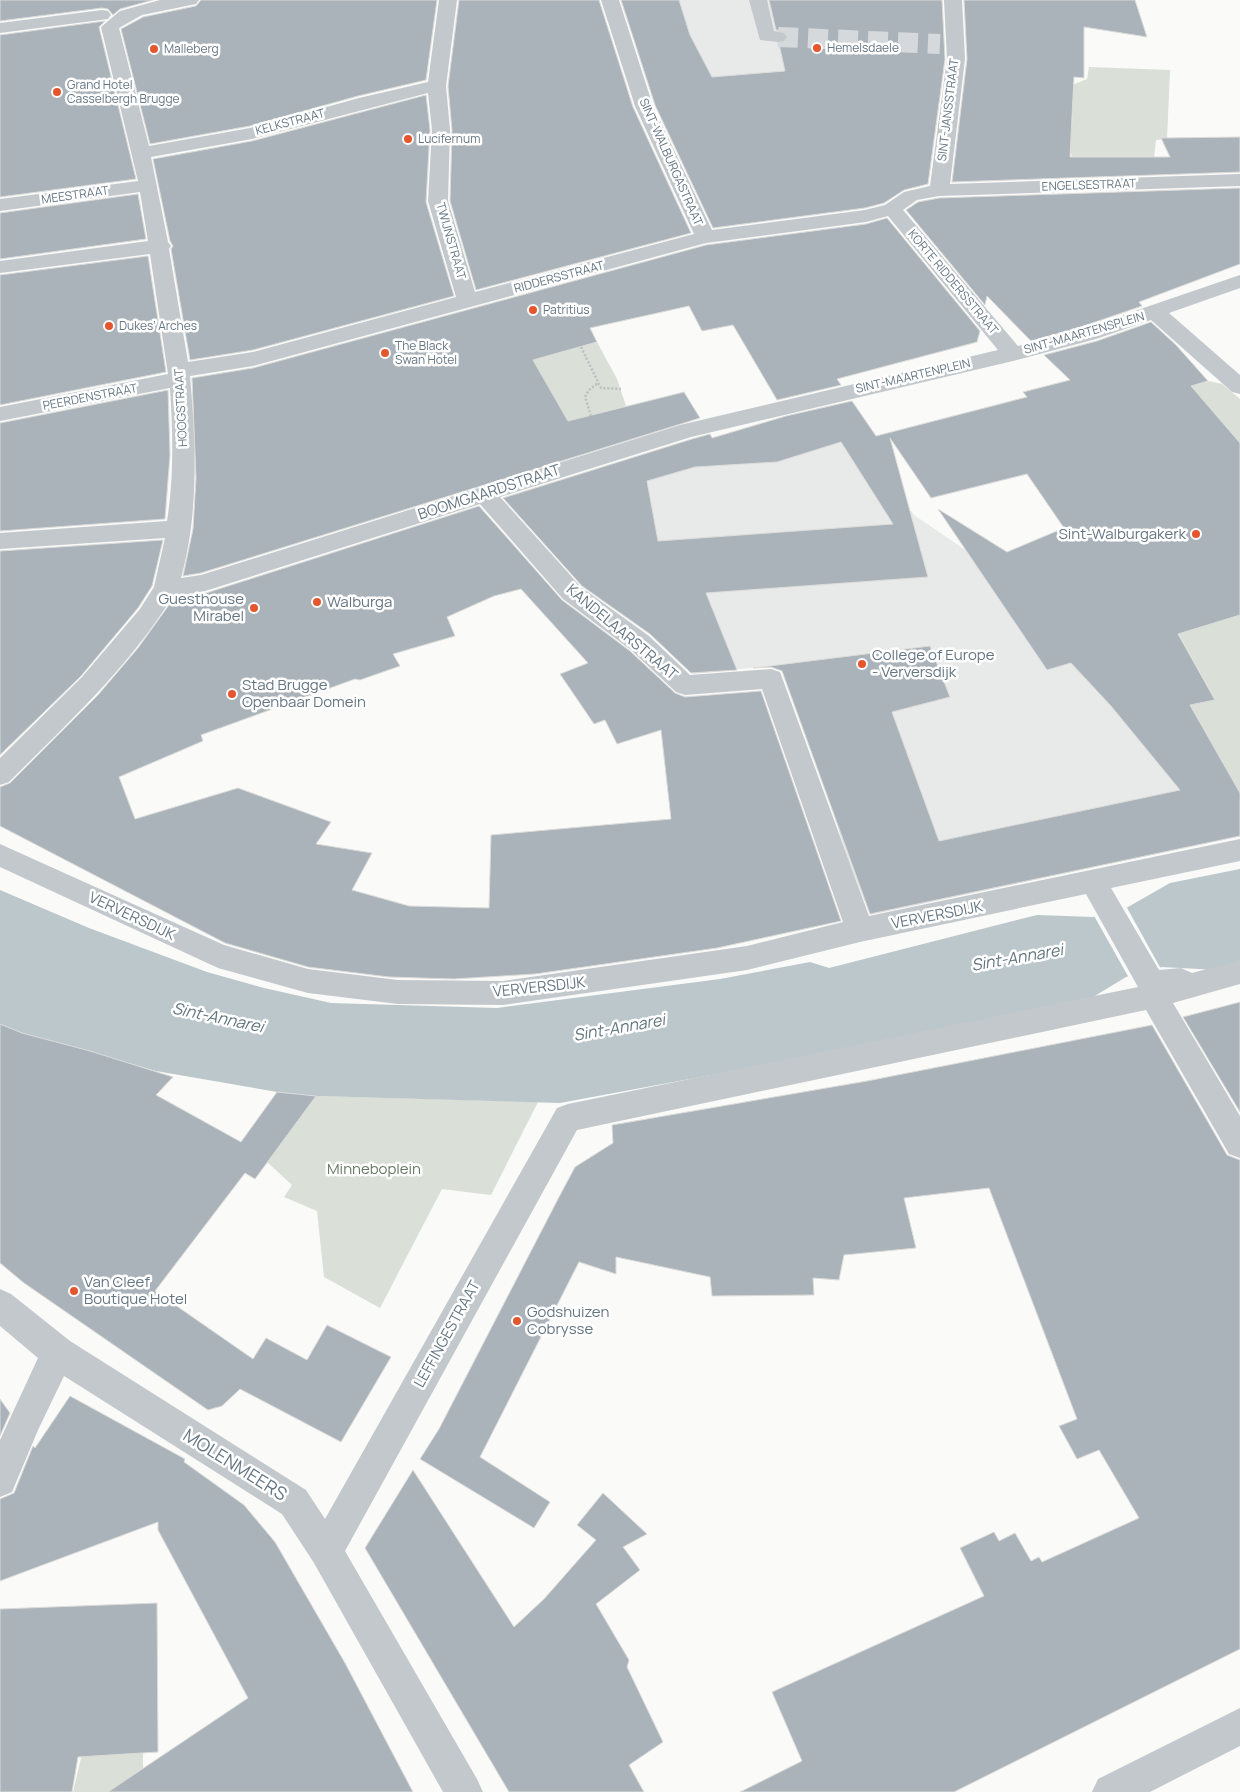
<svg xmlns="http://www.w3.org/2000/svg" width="1240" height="1792" font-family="Manrope,sans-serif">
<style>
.built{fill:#e8e9e9}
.green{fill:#dadfd7}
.water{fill:#bbc7cb}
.pier{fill:#fafaf8}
.building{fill:#aab3b9;stroke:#dcdcda;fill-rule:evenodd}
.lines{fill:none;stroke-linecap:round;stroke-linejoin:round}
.minor-tunnel{stroke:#d5d9db;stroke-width:20;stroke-dasharray:20 10;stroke-linecap:butt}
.path{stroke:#bbbfc2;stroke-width:2.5;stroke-dasharray:2 2;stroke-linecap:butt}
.minor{fill:#c3c8cc;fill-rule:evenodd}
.poi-dot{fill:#e4572e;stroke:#fff;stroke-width:2}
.labels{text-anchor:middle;stroke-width:5;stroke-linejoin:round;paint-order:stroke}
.far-poi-label{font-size:12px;fill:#657683;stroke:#fff;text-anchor:start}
.far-street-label{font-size:12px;fill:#657683;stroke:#fff}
.street-label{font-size:15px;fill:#657683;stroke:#fff}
.poi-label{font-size:15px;fill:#657683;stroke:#fff;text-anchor:start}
.park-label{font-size:15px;fill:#687a64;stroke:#fff}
.water-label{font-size:16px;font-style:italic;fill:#60757c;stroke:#fff}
.near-street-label{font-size:18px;fill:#657683;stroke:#fff}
</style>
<rect width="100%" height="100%" fill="#fafaf8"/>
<path class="built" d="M672 0H797L940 52 705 83 690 35Z
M824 412 883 508 902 514 911 511 914 515 967 551 1047 670 1150 638 1240 794V836L870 915 848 860 786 664 694 674 675 658 697 640 658 597 642 462 648 481Z"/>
<path class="green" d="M1089 67 1170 70 1167 139 1156 140 1154 158 1072 157 1070 148 1029 121 1072 126 1073 103 1067 87 1087 79Z
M597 342 617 379 626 406 557 425 541 374 533 360Z
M1209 381 1222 384 1240 399V444L1191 386Z
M1240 615V793L1190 705 1215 699 1178 633Z
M316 1096 538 1102 491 1195 442 1189 380 1308 324 1277 317 1211 284 1197 292 1185 267 1162Z
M143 1753V1792H73L82 1754Z"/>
<path class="water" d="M1240 869V964L1217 970 1162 967 1126 977 1075 1008 560 1103 316 1096 277 1092 156 1071 22 1033 0 1024V890L89 928 207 972 264 988 331 1003 497 1008 720 979 810 962 829 968 1037 915 1093 917 1128 907 1170 883Z"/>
<path class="pier" d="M1126 906 1161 969 1129 978 1093 914Z"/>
<path class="building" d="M0 0H153L120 9 113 15 108 9 102 8 0 21Z
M201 0H437L426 80 358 96 250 126 150 144 121 29 143 17 196 6Z
M459 0H599L633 107 691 233 476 290 450 201 452 130 448 86Z
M621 0H679L690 35 712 77 785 71 779 44 786 42 789 37 784 31 776 30 769 0H942L945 59 928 184 904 190 884 203 865 208 713 228 655 105Z
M964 0H1135L1147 37 1084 27V78L1074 77 1070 157H1170L1161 138 1240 137V172L952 182 967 59Z
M105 21 99 27 136 179 0 197V35Z
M426 95 430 130 426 202 454 296 253 350 190 360 171 249 173 246 170 241 153 159 252 141Z
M1240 188V264L1139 302 1142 306 1081 327 1031 341 987 296 985 305 906 210 918 202 939 198Z
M138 194 146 239 0 259V213Z
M887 218 980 331 977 342 837 379 841 385 777 400 733 325 702 331 689 306 590 328 597 342 533 360 568 421 684 392 700 418 201 573 183 576 193 529 196 478 192 378 253 368 706 245 866 224Z
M148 256 166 372 0 405V275Z
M1151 322 1176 345 1208 381 1191 386 1240 443V615L1178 634 1215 700 1190 705 1240 793V836L870 914 782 671 771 667 753 668 930 646 950 697 892 712 939 841 1180 790 1111 706 1071 663 1047 670 938 509 1007 552 1064 528 1027 474 931 498 890 438 928 577 706 593 737 670 691 673 650 634 582 586 503 498 692 439 710 434 712 438 786 416 852 401 876 436 1027 397 1023 392 1070 380 1044 355 1097 341ZM841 442 893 524 658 541 647 481 695 467 777 462Z
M168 390 170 455 165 519 0 531V423Z
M479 506 562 600 630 651 675 693 685 697 761 691 841 921 717 948 535 974 454 979 389 977 308 967 225 943 0 826V787L10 783 98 695 138 648 174 598 203 594ZM521 589 588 663 560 674 594 724 605 720 617 744 661 730 671 819 491 835 489 908 409 906 352 890 372 853 316 844 331 822 238 788 135 819 119 777 203 741 201 735 355 679 360 680 400 666 393 654 455 636 447 617 494 596Z
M163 540 152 586 138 608 81 676 0 755V551Z
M1240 1002V1112L1183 1017Z
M0 1024 22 1033 90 1051 173 1077 156 1095 241 1142 277 1092 316 1096 255 1179 245 1173 155 1291 253 1359 266 1338 307 1360 327 1325 391 1357 341 1442 240 1389 222 1406 208 1410 24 1283 0 1263Z
M1152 1025 1227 1155 1240 1160V1649L954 1792H740L802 1761 772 1692 984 1596 960 1548 994 1532 999 1541 1015 1533 1031 1561 1039 1557 1042 1562 1139 1518 1099 1450 1077 1459 1059 1426 1077 1419 989 1188 904 1198 916 1248 844 1255 839 1280 813 1278 814 1295 712 1296 710 1277 616 1257V1274L579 1262 480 1457 550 1502 534 1528 420 1459 439 1429 558 1199 575 1167 613 1143 612 1125 867 1081Z
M70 1396 185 1459 184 1462 244 1505 275 1542 345 1663 413 1792H108L248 1698 158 1530V1522L0 1581V1499L14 1493 33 1446 35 1448Z
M0 1399 10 1413 0 1436Z
M413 1470 514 1627 544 1599 596 1540 577 1525 603 1493 647 1534 623 1547 640 1570 596 1604 629 1660 627 1667 663 1742 629 1765 644 1792H509L365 1548Z
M157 1603 158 1752 78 1757 72 1792H0V1609Z"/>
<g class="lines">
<path class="minor-tunnel" d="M778 37 940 44"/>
<path class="path" d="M581 347 601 388 621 389
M591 416 585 397 589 390 598 383"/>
<path class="minor" d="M160 0H199L196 4 142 15 119 28 149 146 250 128 359 98 428 82 439 0H457L446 86 450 130 448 201 475 292 694 234 635 106 601 0H619L653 106 712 230 865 210 885 205 904 192 930 186 947 59 944 0H962L965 59 950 184 1240 174V186L939 196 917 200 903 210 1018 346 1082 329 1240 275V288L1169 313 1240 375V394L1232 392 1151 320 1096 339 1013 361 691 437 500 497 581 587 649 636 690 675 771 669 780 672 869 916 1240 839V861L1111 888 1159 970 1181 968 1192 973 1240 960V984L1173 1003 1240 1116V1158L1229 1154 1146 1010 577 1130 345 1551 477 1779 483 1792H443L314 1563 282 1514 64 1376 38 1430 12 1492 0 1497V1440L38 1358 0 1326V1289L11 1294 70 1341 306 1490 325 1519 557 1108 568 1104 1138 987 1086 894 860 942 747 970 503 1005 398 1004 308 993 218 968 0 867V844L224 945 308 969 398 980 503 981 747 946 843 922 762 689 685 695 676 692 631 650 563 599 480 504 202 592 173 596C129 667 67 724 9 782L0 785V758L82 677 140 609 154 587 165 538 0 549V533L167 521C174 477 173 433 170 388L0 421V407L168 374 150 254 0 273V261L148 241 140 192 0 211V199L138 181 101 27 120 11ZM428 93 432 130 428 201 456 297 253 352 188 362 169 249 171 246 168 242 151 157 252 139ZM888 216 998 350 680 425 201 575 181 578C199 513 196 443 190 376L253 366 706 243 866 222Z
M749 0H767L774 31 784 33 787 37 784 41 778 42 760 40Z
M102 10 108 11 111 15 108 19 0 33V23Z
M1240 1708V1746L1150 1792H1092L1098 1779Z"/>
</g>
<g class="poi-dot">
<circle cx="817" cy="48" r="5"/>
<circle cx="154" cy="49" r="5"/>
<circle cx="57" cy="92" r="5"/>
<circle cx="408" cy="139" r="5"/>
<circle cx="533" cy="310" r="5"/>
<circle cx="109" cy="326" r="5"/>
<circle cx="385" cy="353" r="5"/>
<circle cx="1196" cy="534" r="5"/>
<circle cx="317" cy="602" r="5"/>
<circle cx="254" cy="608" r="5"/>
<circle cx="862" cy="664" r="5"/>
<circle cx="232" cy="694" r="5"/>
<circle cx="74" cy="1291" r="5"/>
<circle cx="517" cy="1321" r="5"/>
</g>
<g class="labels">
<g class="far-poi-label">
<text x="827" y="52">Hemelsdaele</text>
<text x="164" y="53">Malleberg</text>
<text x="67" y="89">Grand Hotel<tspan x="67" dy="14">Casselbergh Brugge</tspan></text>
<text x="418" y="143">Lucifernum</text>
<text x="543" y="314">Patritius</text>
<text x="119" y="330">Dukes’ Arches</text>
<text x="395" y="350">The Black<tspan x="395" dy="14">Swan Hotel</tspan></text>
</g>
<g class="far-street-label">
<text transform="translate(948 110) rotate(-83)" y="4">SINT-JANSSTRAAT</text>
<text transform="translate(290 122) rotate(-15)" y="4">KELKSTRAAT</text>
<text transform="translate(671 162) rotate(66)" y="4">SINT-WALBURGASTRAAT</text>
<text transform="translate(1089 185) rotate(-2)" y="4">ENGELSESTRAAT</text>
<text transform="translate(75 195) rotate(-8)" y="4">MEESTRAAT</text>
<text transform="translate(451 241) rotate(74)" y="4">TWIJNSTRAAT</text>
<text transform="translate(559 277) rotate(-15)" y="4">RIDDERSSTRAAT</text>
<text transform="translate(953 282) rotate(50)" y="4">KORTE RIDDERSSTRAAT</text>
<text transform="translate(1084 333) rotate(-16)" y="4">SINT-MAARTENSPLEIN</text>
<text transform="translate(913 376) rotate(-13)" y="4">SINT-MAARTENPLEIN</text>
<text transform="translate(90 397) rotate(-11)" y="4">PEERDENSTRAAT</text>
<text transform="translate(181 408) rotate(-93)" y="4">HOOGSTRAAT</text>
</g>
<g class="street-label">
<text transform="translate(489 492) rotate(-18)" y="5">BOOMGAARDSTRAAT</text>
<text transform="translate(622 632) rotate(40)" y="5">KANDELAARSTRAAT</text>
<text transform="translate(937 915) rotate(-11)" y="5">VERVERSDIJK</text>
<text transform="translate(132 916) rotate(25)" y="5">VERVERSDIJK</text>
<text transform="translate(539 987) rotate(-6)" y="5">VERVERSDIJK</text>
<text transform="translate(447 1334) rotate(-61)" y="5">LEFFINGESTRAAT</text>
</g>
<g class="poi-label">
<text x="1186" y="539" text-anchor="end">Sint-Walburgakerk</text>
<text x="244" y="604" text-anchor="end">Guesthouse<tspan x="244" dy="17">Mirabel</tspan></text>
<text x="327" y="607">Walburga</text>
<text x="872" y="660">College of Europe<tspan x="872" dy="17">- Verversdijk</tspan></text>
<text x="242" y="690">Stad Brugge<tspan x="242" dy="17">Openbaar Domein</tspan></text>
<text x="84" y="1287">Van Cleef<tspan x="84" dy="17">Boutique Hotel</tspan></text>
<text x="527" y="1317">Godshuizen<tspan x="527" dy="17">Cobrysse</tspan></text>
</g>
<g class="park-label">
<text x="374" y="1174">Minneboplein</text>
</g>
<g class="water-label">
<text transform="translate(1017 957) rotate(-10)" y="6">Sint-Annarei</text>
<text transform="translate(218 1017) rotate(12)" y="6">Sint-Annarei</text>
<text transform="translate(619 1027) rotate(-10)" y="6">Sint-Annarei</text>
</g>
<g class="near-street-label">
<text transform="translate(235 1465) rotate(32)" y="6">MOLENMEERS</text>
</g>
</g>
</svg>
